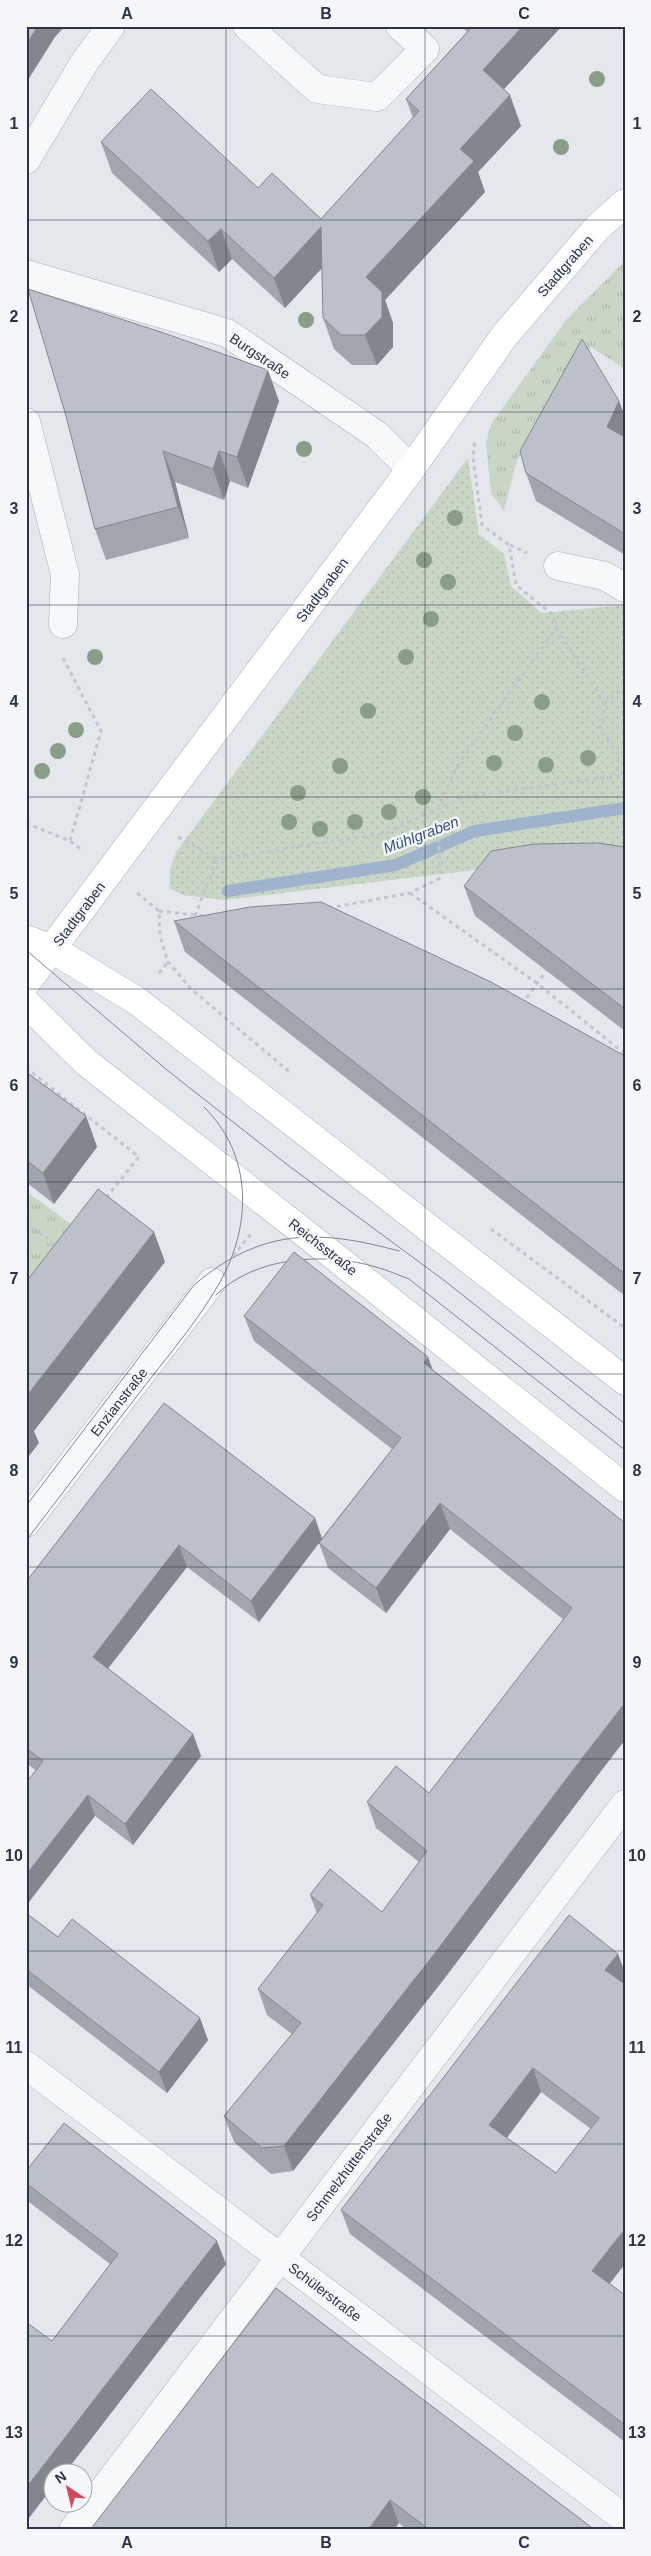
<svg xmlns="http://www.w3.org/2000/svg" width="651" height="2556" font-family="Arial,sans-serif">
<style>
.grass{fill:url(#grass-tufts)}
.park{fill:url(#park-dots)}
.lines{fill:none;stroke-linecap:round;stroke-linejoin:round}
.stream{stroke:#9fb4cc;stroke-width:12}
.street-casing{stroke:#a9aeb7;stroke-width:29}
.secondary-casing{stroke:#a9aeb7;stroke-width:29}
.path{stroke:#c2c5cb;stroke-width:3;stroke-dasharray:4 4;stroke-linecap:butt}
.street{stroke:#f7f8fa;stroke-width:28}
.secondary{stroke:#fff;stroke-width:28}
.tram{stroke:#7d8696;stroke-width:1}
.tree{fill:#899d89}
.wall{fill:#a1a5ae;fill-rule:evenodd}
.shaded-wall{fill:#83868d}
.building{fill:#bbc0ca;stroke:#83868d;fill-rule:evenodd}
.grid{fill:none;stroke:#2b3445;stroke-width:1;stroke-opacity:0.55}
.labels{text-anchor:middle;stroke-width:5;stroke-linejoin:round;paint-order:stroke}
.street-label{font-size:14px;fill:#2b3445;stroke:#f4f6f9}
.water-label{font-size:15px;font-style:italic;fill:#34527a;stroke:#f4f6f9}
.neatline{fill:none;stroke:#2b3445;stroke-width:2}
.grid-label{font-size:16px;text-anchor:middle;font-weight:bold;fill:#2b3445}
</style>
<defs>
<pattern id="grass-tufts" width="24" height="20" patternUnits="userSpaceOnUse" patternTransform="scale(1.25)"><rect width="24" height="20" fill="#c9d6c5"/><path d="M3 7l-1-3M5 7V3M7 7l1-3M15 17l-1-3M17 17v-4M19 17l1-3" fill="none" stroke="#adb8ab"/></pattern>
<pattern id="park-dots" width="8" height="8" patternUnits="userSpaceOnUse" patternTransform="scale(1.25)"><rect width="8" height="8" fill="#c9d6c5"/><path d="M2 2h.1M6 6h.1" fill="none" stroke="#adb8ab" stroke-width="1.8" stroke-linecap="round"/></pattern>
</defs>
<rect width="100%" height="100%" fill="#e4e7ec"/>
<path class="grass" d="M625 261V369L591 347 517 460 504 511 491 493 486 444 491 424 566 320Z
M26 1191 72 1225 26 1288Z"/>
<path class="park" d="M468 458 479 534 504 554 511 586 542 613 625 605V852L224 900 183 895 169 888 170 870 176 852Z"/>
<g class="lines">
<path class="stream" d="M228 891 396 865 475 831 625 808"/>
<g class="street-casing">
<path id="street" d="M247 26 317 89 377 97 425 49 400 26
M26 160 84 63 111 26
M26 274 227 333 377 435 411 469
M26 422 65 574 63 624
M558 566 605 576 625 588
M26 1523 212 1282
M26 2065 625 2519
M73 2530 625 1804"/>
</g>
<g class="secondary-casing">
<path id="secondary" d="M26 939 52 949 137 1001 625 1381
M26 983 411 469 505 335 597 228 625 203
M26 1003 87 1063 339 1260 625 1488"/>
</g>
<path class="path" d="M619 26 625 34
M510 545 527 553
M556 628 605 704 600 730 619 755 616 775
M63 658 101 731 70 841
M605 704 617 692 625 690
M26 823 70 841 83 851
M178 837 217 859
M137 893 159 911 160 936 168 962 191 989 291 1073
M410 893 538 984 625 1054
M329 908 410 893 440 878 438 808 457 766 556 628 553 615 516 585 509 545 482 525 473 458 475 440
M159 911 206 916
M195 916 217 859 387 833 438 808 470 796 625 775
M159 973 168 962
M522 1004 546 971
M26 1068 139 1157 105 1199
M26 1223 58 1247
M491 1229 625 1328
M233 1256 251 1234"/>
<use href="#street" class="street"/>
<use href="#secondary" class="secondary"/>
<path class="tram" d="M26 950 167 1070 289 1166 445 1281 625 1424
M216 1295C255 1256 326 1252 376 1267 387 1270 398 1275 409 1279L625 1450
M26 1506 194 1285C261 1228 318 1229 399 1251
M26 1541C63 1492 100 1444 137 1396 165 1359 197 1323 220 1282 252 1225 253 1155 204 1107"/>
</g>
<g class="tree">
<circle cx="597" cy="79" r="8"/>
<circle cx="561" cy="147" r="8"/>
<circle cx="306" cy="320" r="8"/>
<circle cx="304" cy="449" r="8"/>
<circle cx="455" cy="518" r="8"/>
<circle cx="424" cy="560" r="8"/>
<circle cx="448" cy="582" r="8"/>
<circle cx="431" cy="619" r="8"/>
<circle cx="95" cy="657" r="8"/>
<circle cx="406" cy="657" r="8"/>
<circle cx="542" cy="702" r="8"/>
<circle cx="368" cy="711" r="8"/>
<circle cx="76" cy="730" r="8"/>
<circle cx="515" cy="733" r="8"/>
<circle cx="58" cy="751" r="8"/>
<circle cx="588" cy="758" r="8"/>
<circle cx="494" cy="763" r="8"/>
<circle cx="546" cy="765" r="8"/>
<circle cx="340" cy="766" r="8"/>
<circle cx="42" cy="771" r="8"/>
<circle cx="298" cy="793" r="8"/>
<circle cx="423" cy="797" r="8"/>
<circle cx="389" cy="812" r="8"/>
<circle cx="289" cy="822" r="8"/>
<circle cx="355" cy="822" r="8"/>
<circle cx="320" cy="829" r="8"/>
</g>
<path class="wall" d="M461 26H562L504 89 521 126 478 172 485 192 385 300 393 323V347L377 365H352L334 349 323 318 322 268 285 308 232 259 219 272 112 173 101 142 321 219 413 118 406 99 467 32Z
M279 401 248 488 230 481 224 500 175 482 189 538 106 560 95 529 66 416Z
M619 401 625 417V555L536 501 526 473Z
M625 847V1031L475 916 464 886Z
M174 921 625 1056V1296L185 952Z
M26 1072 86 1116 97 1147 54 1204 26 1182Z
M244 1316 428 1357 433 1370 601 1505 595 1779 444 1979 293 2171 271 2174 234 2142 224 2116 292 2034 267 2015 258 1989 317 1914 310 1895 382 1912 419 1862 376 1828 367 1802 429 1793 564 1620 450 1529 386 1613 328 1568 319 1543 259 1622 187 1567 108 1669 193 1734 201 1756 133 1845 26 1763V1582L164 1403 315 1518 322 1538 392 1449 254 1341Z
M26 1913 58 1937 208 2040 167 2093 26 1984Z
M618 1954 625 1973V1980L623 1983 610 2284 625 2295V2442L350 2234 341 2210ZM541 2092 591 2129 556 2173 507 2138Z
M26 2171 226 2264 64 2474H52V2341L110 2264 29 2202 26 2194Z
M276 2288 595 2530H407L399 2523Z"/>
<path class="shaded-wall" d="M38 26H65L55 37 26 83V45Z
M523 26H562L494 100 483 70Z
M510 95 521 126 478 172 485 192 385 300 393 323V347L377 365 365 335 366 277 460 149Z
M321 227 332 257 285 308 274 278Z
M221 229 232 259 219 272 208 241Z
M268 370 279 401 248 488 237 457Z
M619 401 625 417V438L607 427Z
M163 451 175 482 189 538 178 507Z
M219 451 230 481 224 500 213 469Z
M86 1116 97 1147 54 1204 43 1173Z
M154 1232 165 1262 34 1431 39 1443 26 1460V1397Z
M428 1357 437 1383 424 1363Z
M440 1503 450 1529 386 1613 376 1588Z
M315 1518 322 1539 259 1622 251 1601Z
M179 1545 187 1567 100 1678 93 1657Z
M625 1703V1740L595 1779 444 1979 293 2171 284 2146Z
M193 1734 201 1756 133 1845 125 1824Z
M88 1795 95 1816 26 1906V1875Z
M618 1954 625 1973V1980L614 1994 605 1970Z
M200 2018 208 2040 167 2093 159 2072Z
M533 2068 541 2092 498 2149 489 2125Z
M625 2229V2264L601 2295 592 2271Z
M217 2241 226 2264 64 2474H52V2488L26 2522V2488Z
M390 2500 399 2523 394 2530H368Z"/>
<path class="building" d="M26 26H38L26 45Z
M473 26H523L483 70 510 95 460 149 474 161 366 277 382 292V317L365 335H341L323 318 321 227 274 278 221 229 208 241 101 142 151 89 258 188 272 173 321 219 419 111 406 99Z
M28 289 164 333 268 370 237 457 219 451 213 469 163 451 178 507 95 529 66 416Z
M582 339 619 401 607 427 625 437V534L526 473 520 451Z
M598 843 625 847V1009L464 886 491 851 534 844Z
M321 902 491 982 625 1056V1274L174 921 250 907Z
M26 1072 86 1116 43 1173 26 1160Z
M98 1189 154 1232 26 1397V1282Z
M294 1252 428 1357 424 1363 625 1523V1703L586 1753 435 1953 284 2146 262 2148 224 2116 301 2023 258 1989 323 1905 310 1895 330 1869 382 1912 427 1851 367 1802 396 1766 429 1793 572 1608 440 1503 376 1588 319 1543 401 1438 244 1316Z
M164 1403 315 1518 251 1601 179 1545 93 1657 193 1734 125 1824 88 1795 26 1875V1783L43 1761 26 1748V1582Z
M26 1913 58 1937 72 1919 200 2018 159 2072 26 1969Z
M569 1915 618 1954 605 1970 625 1984V2229L592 2271 625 2295V2425L341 2210ZM533 2068 599 2118 556 2173 489 2125Z
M64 2123 217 2241 26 2488V2322L52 2341 118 2254 26 2183V2171Z
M276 2288 595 2530H430L390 2500 368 2530H90Z"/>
<path class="grid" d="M226 26V2530M425 26V2530M26 220H625M26 412H625M26 605H625M26 797H625M26 989H625M26 1182H625M26 1374H625M26 1567H625M26 1759H625M26 1951H625M26 2144H625M26 2336H625"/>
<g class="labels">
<g class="street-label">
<text transform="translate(565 266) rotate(-49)" y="5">Stadtgraben</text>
<text transform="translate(260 356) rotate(34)" y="5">Burgstraße</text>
<text transform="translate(322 590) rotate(-53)" y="5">Stadtgraben</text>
<text transform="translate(79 914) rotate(-53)" y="5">Stadtgraben</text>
<text transform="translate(323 1247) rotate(38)" y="5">Reichsstraße</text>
<text transform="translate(119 1402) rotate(-52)" y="5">Enzianstraße</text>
<text transform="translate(349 2167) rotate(-53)" y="5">Schmelzhüttenstraße</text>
<text transform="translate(325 2292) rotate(37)" y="5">Schülerstraße</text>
</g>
<g class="water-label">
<text transform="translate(421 835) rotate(-21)" y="5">Mühlgraben</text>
</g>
</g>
<rect width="651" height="2556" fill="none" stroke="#f4f6f9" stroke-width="55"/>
<g transform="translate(68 2488) rotate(325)"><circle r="24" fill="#f4f6f9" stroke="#a4a8b1"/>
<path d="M0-4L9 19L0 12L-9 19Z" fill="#d1495b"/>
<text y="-8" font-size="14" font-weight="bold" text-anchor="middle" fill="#2b3445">N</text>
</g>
<rect x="28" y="28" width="596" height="2500" class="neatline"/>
<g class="grid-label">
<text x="127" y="19">A</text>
<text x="326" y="19">B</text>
<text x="524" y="19">C</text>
<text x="14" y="129">1</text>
<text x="637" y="129">1</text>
<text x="14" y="322">2</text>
<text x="637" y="322">2</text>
<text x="14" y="514">3</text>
<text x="637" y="514">3</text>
<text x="14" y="707">4</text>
<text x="637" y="707">4</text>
<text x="14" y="899">5</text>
<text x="637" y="899">5</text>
<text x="14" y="1091">6</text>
<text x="637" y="1091">6</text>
<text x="14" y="1284">7</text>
<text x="637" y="1284">7</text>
<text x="14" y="1476">8</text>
<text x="637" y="1476">8</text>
<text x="14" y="1668">9</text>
<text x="637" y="1668">9</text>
<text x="14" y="1861">10</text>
<text x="637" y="1861">10</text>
<text x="14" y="2053">11</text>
<text x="637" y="2053">11</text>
<text x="14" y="2246">12</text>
<text x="637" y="2246">12</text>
<text x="14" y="2438">13</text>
<text x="637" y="2438">13</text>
<text x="127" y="2548">A</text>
<text x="326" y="2548">B</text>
<text x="524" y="2548">C</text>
</g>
</svg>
